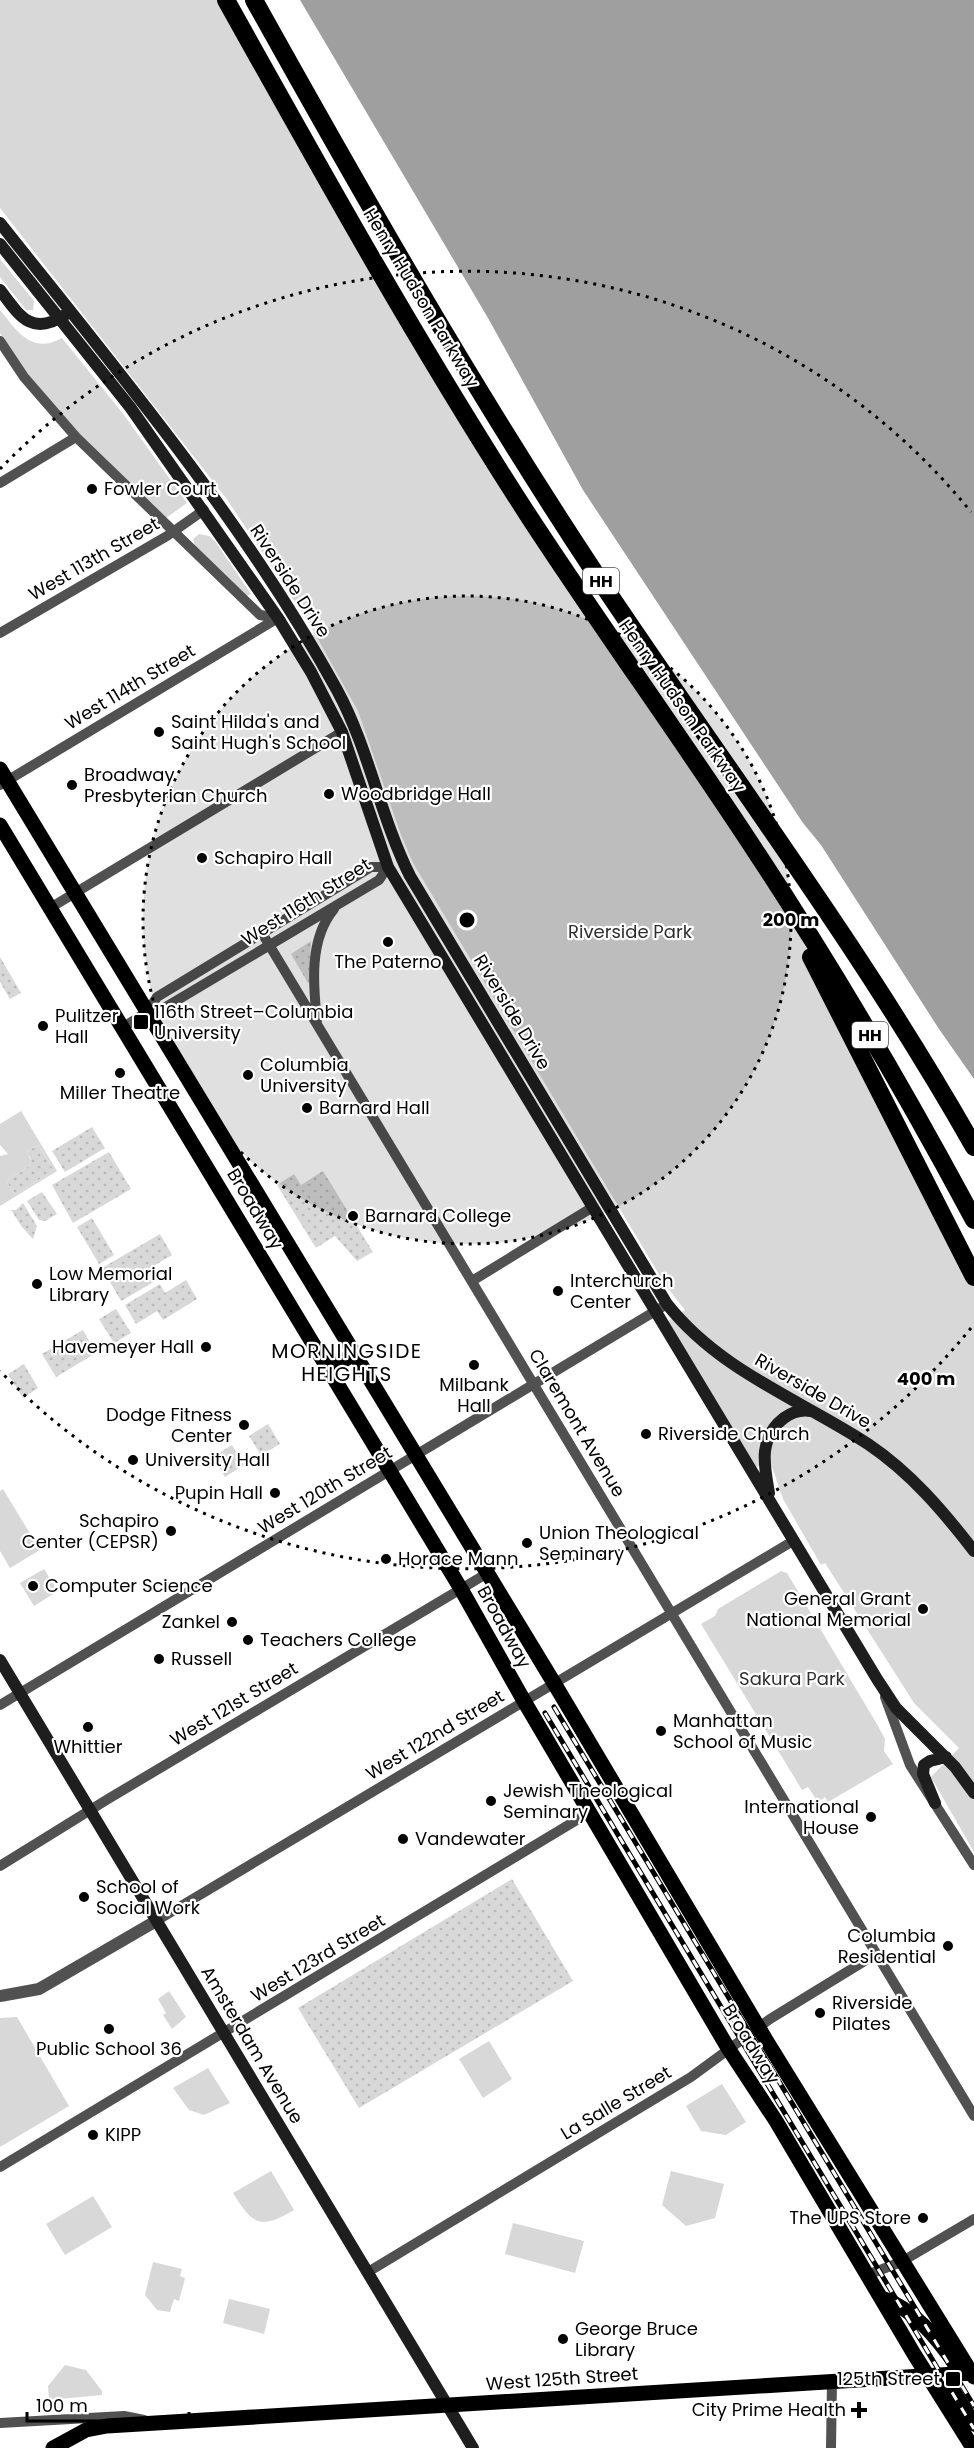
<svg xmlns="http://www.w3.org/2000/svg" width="974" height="2448" font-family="Poppins,sans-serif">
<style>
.grass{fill:url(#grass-dots)}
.park{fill:#d8d8d8;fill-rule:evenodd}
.water{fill:#9f9f9f}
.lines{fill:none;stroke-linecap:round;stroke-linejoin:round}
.minor{stroke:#515151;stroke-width:10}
.tertiary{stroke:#515151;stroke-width:12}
.secondary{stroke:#1e1e1e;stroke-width:12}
.primary{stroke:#000;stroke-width:15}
.motorway{stroke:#000;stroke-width:18}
.rail-casing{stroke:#000;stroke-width:5}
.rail{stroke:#fff;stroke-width:3;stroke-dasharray:9;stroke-linecap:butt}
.ring{fill:none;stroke:#000;stroke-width:3;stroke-dasharray:3 6}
.poi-dot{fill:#000;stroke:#fff;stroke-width:2}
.labels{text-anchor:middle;stroke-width:4.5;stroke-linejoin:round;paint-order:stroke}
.shield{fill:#fff;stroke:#4c4c4c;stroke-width:1.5}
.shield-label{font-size:16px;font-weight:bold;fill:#000}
.street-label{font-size:18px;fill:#000;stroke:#fff}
.poi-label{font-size:18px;fill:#000;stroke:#fff;text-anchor:start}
.park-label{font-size:18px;fill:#2f2f2f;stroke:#fff}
.neighbourhood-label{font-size:20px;letter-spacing:1.5px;fill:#000;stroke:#fff}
.centre{fill:#000;stroke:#fff;stroke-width:3}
.ring-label{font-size:18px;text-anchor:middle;font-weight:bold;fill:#000;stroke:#fff;stroke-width:4.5;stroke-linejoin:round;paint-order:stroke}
</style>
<defs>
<pattern id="grass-dots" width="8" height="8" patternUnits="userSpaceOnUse" patternTransform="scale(1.5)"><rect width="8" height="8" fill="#d8d8d8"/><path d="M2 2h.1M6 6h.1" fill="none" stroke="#b8b8b8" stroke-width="1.8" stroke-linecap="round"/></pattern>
</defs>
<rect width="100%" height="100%" fill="#fff"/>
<path class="grass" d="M311 941 309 982 308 983 291 954Z
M0 957 21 993 10 999 0 982Z
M92 1127 105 1148 65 1172 52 1151Z
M38 1145 54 1170 15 1195 6 1181 29 1166 31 1159 26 1152Z
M109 1152 131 1189 73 1223 52 1185Z
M323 1171 373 1252 357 1261 335 1236 316 1248 277 1185 294 1174 301 1185Z
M42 1192 57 1214 45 1221 39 1220 27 1201Z
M23 1203 37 1226 33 1239 22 1227 11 1210H16Z
M92 1218 114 1255 99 1264 77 1227Z
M160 1234 172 1255 150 1268 157 1280 121 1301 102 1268Z
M186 1280 197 1299 163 1320 157 1311 136 1324 125 1305 160 1284 165 1293Z
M116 1309 131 1333 114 1343 99 1319Z
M83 1330 96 1353 56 1377 42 1354Z
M24 1364 38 1388 23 1398 8 1374Z
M268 1424 280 1444 261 1455 249 1436Z
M232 1445 244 1465 225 1477 213 1457Z
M512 1879 573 1981 359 2108 298 2008Z"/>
<path class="park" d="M0 0H226L413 329 758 854 974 1277V1852L931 1777 959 1748 914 1703 825 1563 821 1565 783 1499 770 1461 755 1468 668 1321 685 1310 666 1286 413 863 401 835 358 711 309 623 226 498 0 208Z
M0 259 34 301 33 310H26L0 277Z
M0 310C17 331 32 355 62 338L124 415 187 503 166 518 90 447 22 367 0 333Z
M199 534 209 536 215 541 251 594 247 596 195 546 193 539Z
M21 1111 57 1171 0 1206V1156L8 1154 0 1145V1124ZM38 1145 54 1170 15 1195 6 1181 29 1166 31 1160 26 1152Z
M3 1489 40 1550 10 1568 0 1551V1491Z
M44 1569 58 1591 34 1606 20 1583Z
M781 1571 787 1573 878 1726 885 1739 884 1751 893 1764 828 1802 825 1797 818 1802 808 1787 802 1790 701 1624 715 1616 718 1609Z
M169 1991 186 2017 172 2029 163 2015 166 2013 158 1999Z
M17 2017 69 2106 0 2147V2018Z
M489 2041 512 2079 483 2098 459 2059Z
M208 2068 230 2103 204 2115 189 2110 173 2088Z
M722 2084 746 2122 726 2135 701 2131 686 2106Z
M271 2171 294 2210C260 2230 253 2225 233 2193Z
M671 2171 724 2184 715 2218 686 2226 662 2205Z
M93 2196 112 2227 65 2255 46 2224Z
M513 2223 584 2241 575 2273 505 2254Z
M153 2262 182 2269 180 2276 185 2278 179 2301 174 2299 170 2312 157 2310 145 2295Z
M229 2299 270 2309 264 2334 223 2323Z
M65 2365 86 2370 102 2391V2395L49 2400 48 2386Z"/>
<path class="water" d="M300 0H974V1079L939 1029 821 845 803 823 583 490 488 318Z"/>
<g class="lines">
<path class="minor" d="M0 341 24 377 76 437 260 615 278 618
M0 483 76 437
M0 633 167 536 204 510
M0 785 278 618
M50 908 342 732
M262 933 974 2116
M147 1012 157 997 371 867H388
M317 1021C313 984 309 939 334 909
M122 1028 147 1012 164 1008 379 880 388 867
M472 1281 593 1207
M885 1697 910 1765 974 1865
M0 1705 667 1304
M0 1866 108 1799 486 1574
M156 1921 793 1541
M0 2167 590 1812
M368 2272 691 2077 770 2019 876 1954
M867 2275 901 2262 974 2219
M0 2423 124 2416 144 2420
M831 2448 832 2381"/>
<path class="tertiary" d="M0 1996 39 1989 156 1921"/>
<path class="secondary" d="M0 223C119 373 244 521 337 690 369 749 380 816 410 876L667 1304C720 1371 799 1399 868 1444 911 1473 943 1511 974 1551
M0 244 130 407 278 618 311 672 342 732 388 867 877 1679 896 1708 955 1767 974 1793
M0 290C19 315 31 337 65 315
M769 1493C764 1465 758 1438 784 1418 792 1412 800 1409 811 1411
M0 1660 473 2448
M935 1803 923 1774 924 1765 930 1761 946 1757"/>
<path class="primary" d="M0 769 554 1683 766 2040 974 2377
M0 825 461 1589 524 1701 728 2048 776 2121 914 2354 973 2448
M329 1369 354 1354
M882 2298C914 2309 937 2338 956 2365
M929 2377 952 2389 974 2424
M53 2448 86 2430 107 2426 972 2373"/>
<path class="motorway" d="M226 0C323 174 420 348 528 515 603 630 683 740 758 855 836 973 907 1095 974 1220
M254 0C362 194 472 387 595 573 722 764 861 947 974 1147
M811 957 974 1277"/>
<g class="rail-casing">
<path id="rail" d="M554 1707 974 2406
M545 1713 974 2429"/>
</g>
<use href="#rail" class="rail"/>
</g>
<circle cx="467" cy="920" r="324" fill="#000" fill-opacity=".12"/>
<g class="ring">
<circle cx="467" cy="920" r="324"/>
<path d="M971 1328A649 649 0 0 1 0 1371M0 469A649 649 0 0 1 971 512"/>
</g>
<g class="poi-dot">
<circle cx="92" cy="489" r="6"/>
<circle cx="159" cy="732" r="6"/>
<circle cx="72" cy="785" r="6"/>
<circle cx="329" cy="794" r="6"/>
<circle cx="202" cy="858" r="6"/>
<circle cx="388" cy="942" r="6"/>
<rect x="133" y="1014" width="16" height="16" rx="3"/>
<circle cx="43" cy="1026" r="6"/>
<circle cx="120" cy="1073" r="6"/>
<circle cx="248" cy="1075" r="6"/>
<circle cx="307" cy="1108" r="6"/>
<circle cx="353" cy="1216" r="6"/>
<circle cx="37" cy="1284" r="6"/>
<circle cx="558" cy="1291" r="6"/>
<circle cx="206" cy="1347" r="6"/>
<circle cx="474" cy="1365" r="6"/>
<circle cx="244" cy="1425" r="6"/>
<circle cx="646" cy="1434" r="6"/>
<circle cx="133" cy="1460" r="6"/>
<circle cx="275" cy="1493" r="6"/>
<circle cx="171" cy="1531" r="6"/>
<circle cx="527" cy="1543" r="6"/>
<circle cx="386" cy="1559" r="6"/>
<circle cx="33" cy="1586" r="6"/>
<circle cx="923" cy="1609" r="6"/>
<circle cx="232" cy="1622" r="6"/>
<circle cx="248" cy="1640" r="6"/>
<circle cx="159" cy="1659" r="6"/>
<circle cx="88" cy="1727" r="6"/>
<circle cx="661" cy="1731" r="6"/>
<circle cx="491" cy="1801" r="6"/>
<circle cx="871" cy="1817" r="6"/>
<circle cx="403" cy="1839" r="6"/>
<circle cx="84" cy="1897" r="6"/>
<circle cx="948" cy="1946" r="6"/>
<circle cx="820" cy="2013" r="6"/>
<circle cx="109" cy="2029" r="6"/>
<circle cx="93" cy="2135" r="6"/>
<circle cx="923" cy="2218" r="6"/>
<circle cx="563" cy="2339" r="6"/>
<rect x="945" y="2371" width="16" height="16" rx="3"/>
<path d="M856 2401h6v6h6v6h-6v6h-6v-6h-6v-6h6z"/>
</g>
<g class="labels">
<g class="shield">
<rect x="583" y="568" width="36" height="26" rx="4.5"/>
<rect x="852" y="1022" width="36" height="26" rx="4.5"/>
</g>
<g class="shield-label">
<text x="601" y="587">HH</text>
<text x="870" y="1041">HH</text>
</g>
<g class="street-label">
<text transform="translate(421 298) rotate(59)" y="6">Henry Hudson Parkway</text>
<text transform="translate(94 559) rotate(-30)" y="6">West 113th Street</text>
<text transform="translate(290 581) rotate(57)" y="6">Riverside Drive</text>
<text transform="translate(130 687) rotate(-31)" y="6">West 114th Street</text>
<text transform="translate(682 706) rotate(55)" y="6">Henry Hudson Parkway</text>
<text transform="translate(306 902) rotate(-32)" y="6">West 116th Street</text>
<text transform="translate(512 1012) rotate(59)" y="6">Riverside Drive</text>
<text transform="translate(255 1209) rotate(59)" y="6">Broadway</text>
<text transform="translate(813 1391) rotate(30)" y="6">Riverside Drive</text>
<text transform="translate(577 1423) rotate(59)" y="6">Claremont Avenue</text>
<text transform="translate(325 1490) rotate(-31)" y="6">West 120th Street</text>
<text transform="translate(504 1627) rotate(61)" y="6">Broadway</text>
<text transform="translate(234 1704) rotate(-31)" y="6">West 121st Street</text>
<text transform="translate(435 1735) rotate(-31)" y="6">West 122nd Street</text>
<text transform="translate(318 1958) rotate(-31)" y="6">West 123rd Street</text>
<text transform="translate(751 2044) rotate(58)" y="6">Broadway</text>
<text transform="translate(252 2045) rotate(59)" y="6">Amsterdam Avenue</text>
<text transform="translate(616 2103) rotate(-31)" y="6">La Salle Street</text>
<text transform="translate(562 2379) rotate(-4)" y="6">West 125th Street</text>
</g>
<g class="poi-label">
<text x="104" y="495">Fowler Court</text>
<text x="171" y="728">Saint Hilda's and<tspan x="171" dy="21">Saint Hugh's School</tspan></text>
<text x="84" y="781">Broadway<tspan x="84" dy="21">Presbyterian Church</tspan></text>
<text x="341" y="800">Woodbridge Hall</text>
<text x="214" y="864">Schapiro Hall</text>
<text x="388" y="968" text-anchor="middle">The Paterno</text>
<text x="154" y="1018">116th Street–Columbia<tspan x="154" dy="21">University</tspan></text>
<text x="55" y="1022">Pulitzer<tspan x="55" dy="21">Hall</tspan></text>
<text x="260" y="1071">Columbia<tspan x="260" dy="21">University</tspan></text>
<text x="120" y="1099" text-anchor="middle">Miller Theatre</text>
<text x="319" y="1114">Barnard Hall</text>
<text x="365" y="1222">Barnard College</text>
<text x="49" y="1280">Low Memorial<tspan x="49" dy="21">Library</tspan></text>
<text x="570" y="1287">Interchurch<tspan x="570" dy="21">Center</tspan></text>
<text x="194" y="1353" text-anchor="end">Havemeyer Hall</text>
<text x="474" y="1391" text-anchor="middle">Milbank<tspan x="474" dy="21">Hall</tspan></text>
<text x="232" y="1421" text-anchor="end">Dodge Fitness<tspan x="232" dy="21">Center</tspan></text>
<text x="658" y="1440">Riverside Church</text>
<text x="145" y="1466">University Hall</text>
<text x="263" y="1499" text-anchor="end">Pupin Hall</text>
<text x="159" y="1527" text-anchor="end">Schapiro<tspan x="159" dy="21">Center (CEPSR)</tspan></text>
<text x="539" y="1539">Union Theological<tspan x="539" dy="21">Seminary</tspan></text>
<text x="398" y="1565">Horace Mann</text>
<text x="45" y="1592">Computer Science</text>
<text x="911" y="1605" text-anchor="end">General Grant<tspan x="911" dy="21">National Memorial</tspan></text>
<text x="220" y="1628" text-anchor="end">Zankel</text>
<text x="260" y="1646">Teachers College</text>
<text x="171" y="1665">Russell</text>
<text x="673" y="1727">Manhattan<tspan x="673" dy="21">School of Music</tspan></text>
<text x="88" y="1753" text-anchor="middle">Whittier</text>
<text x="503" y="1797">Jewish Theological<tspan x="503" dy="21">Seminary</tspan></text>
<text x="859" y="1813" text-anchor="end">International<tspan x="859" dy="21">House</tspan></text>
<text x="415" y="1845">Vandewater</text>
<text x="96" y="1893">School of<tspan x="96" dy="21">Social Work</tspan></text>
<text x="936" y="1942" text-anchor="end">Columbia<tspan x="936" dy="21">Residential</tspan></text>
<text x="832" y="2009">Riverside<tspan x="832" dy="21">Pilates</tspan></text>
<text x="109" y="2055" text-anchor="middle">Public School 36</text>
<text x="105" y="2141">KIPP</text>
<text x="911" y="2224" text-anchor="end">The UPS Store</text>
<text x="575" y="2335">George Bruce<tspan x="575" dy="21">Library</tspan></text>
<text x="940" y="2385" text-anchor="end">125th Street</text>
<text x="846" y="2416" text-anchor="end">City Prime Health</text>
</g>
<g class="park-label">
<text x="630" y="938">Riverside Park</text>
<text x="792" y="1685">Sakura Park</text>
</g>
<g class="neighbourhood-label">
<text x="347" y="1358">MORNINGSIDE<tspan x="347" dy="23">HEIGHTS</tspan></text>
</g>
</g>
<circle cx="467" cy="920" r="9" class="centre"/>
<g class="ring-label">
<text x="791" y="926">200 m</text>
<text x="926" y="1385">400 m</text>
</g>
<path d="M27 2412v9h162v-9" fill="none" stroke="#000000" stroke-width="3"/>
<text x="36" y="2412" font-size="18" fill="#000000" stroke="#ffffff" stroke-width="4.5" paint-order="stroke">100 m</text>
</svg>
